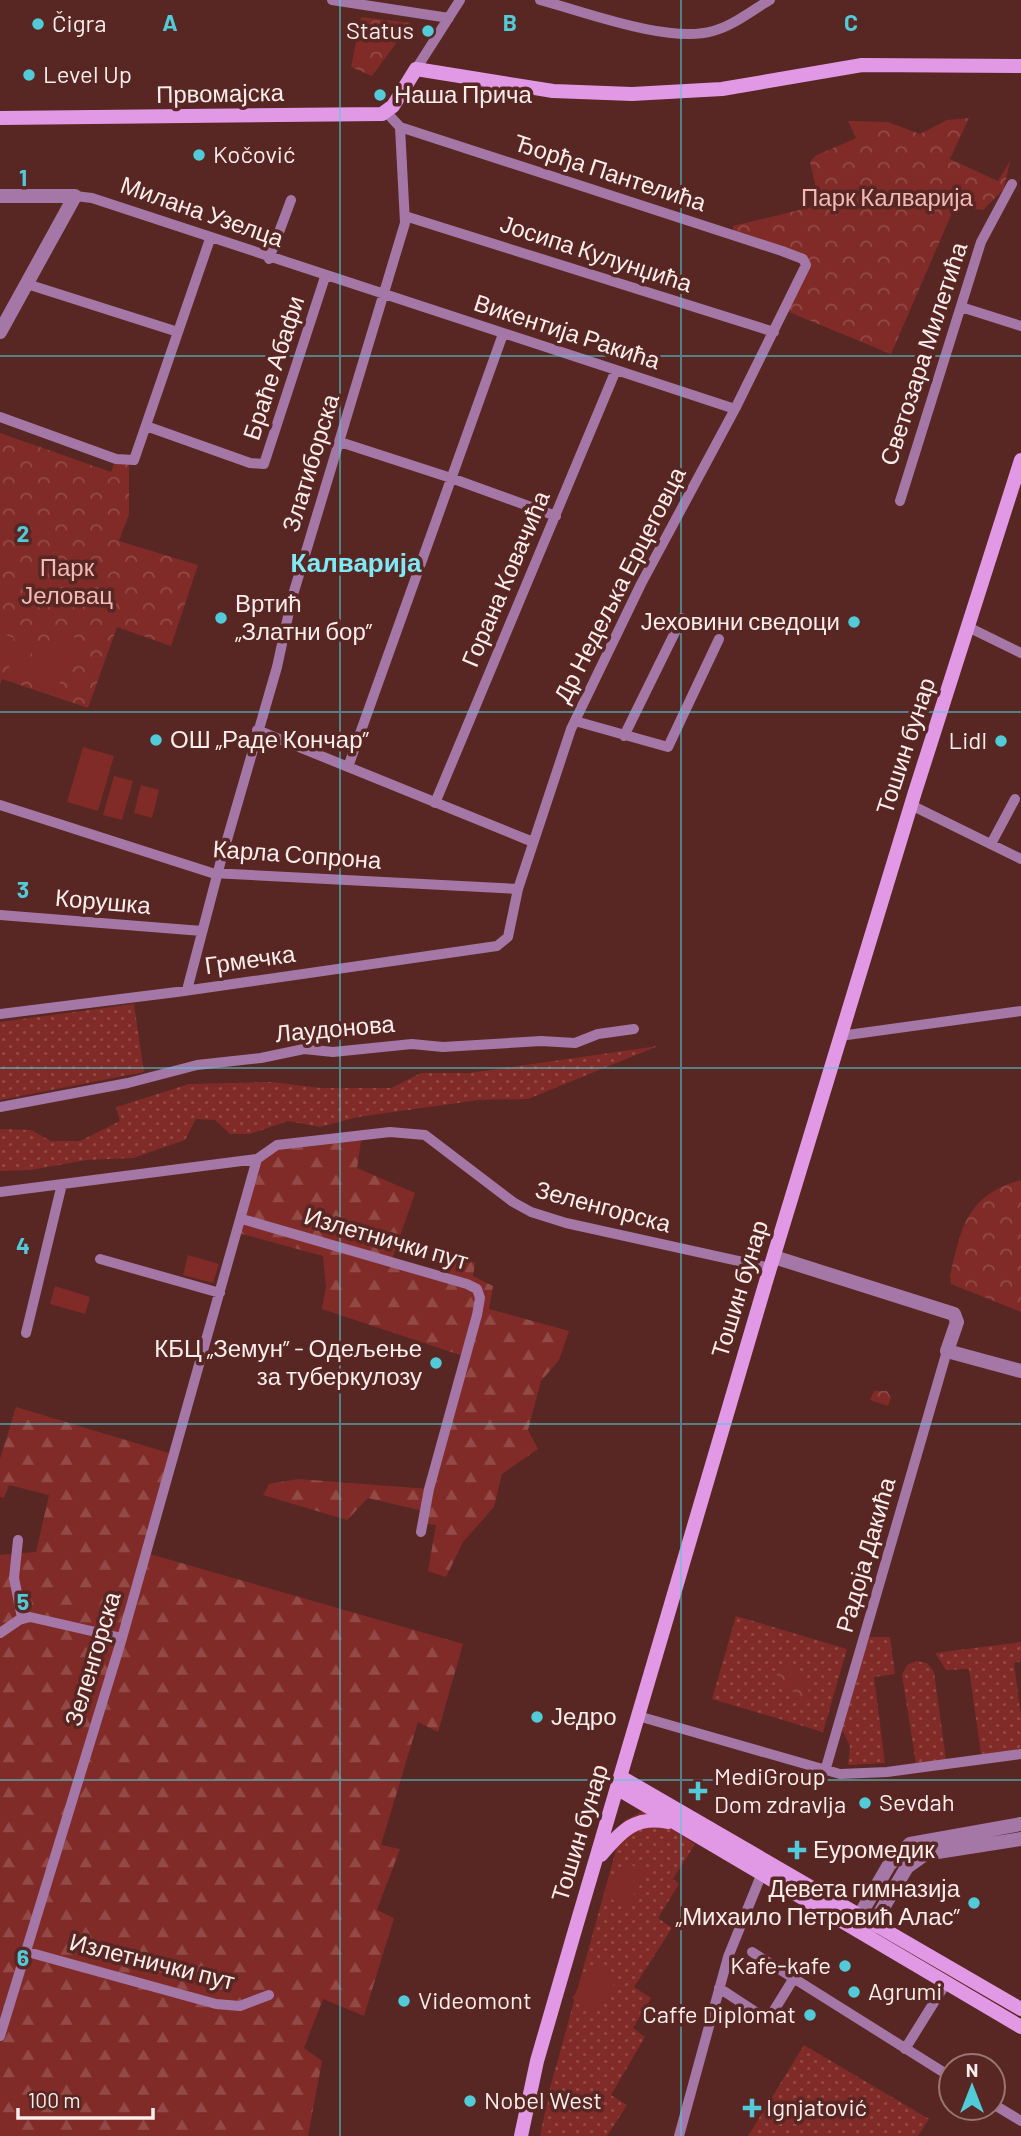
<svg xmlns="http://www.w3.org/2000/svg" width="1021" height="2136" font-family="Barlow,sans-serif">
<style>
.grass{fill:url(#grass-dots)}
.forest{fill:url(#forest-firs)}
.park{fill:url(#park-crowns)}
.pitch{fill:#802b28}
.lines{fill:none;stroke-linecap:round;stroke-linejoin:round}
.minor{stroke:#a477a6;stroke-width:10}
.tertiary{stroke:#a477a6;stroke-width:14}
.secondary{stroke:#e299e5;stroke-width:14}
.grid{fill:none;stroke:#52cbd9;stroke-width:2;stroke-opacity:0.55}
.poi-dot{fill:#52cbd9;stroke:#582623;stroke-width:2.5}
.labels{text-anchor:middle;stroke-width:7;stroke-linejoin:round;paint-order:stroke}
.poi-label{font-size:24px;fill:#fbedec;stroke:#582623;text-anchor:start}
.street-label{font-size:24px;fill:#fbedec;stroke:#582623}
.park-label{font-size:24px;fill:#f2bab4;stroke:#582623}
.neighbourhood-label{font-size:26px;font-weight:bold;fill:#7feaf6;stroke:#582623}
.grid-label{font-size:23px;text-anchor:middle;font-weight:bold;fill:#52cbd9;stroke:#582623;stroke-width:7;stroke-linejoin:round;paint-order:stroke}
</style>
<defs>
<pattern id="grass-dots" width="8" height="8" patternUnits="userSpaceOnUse" patternTransform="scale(1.75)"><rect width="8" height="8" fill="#802b28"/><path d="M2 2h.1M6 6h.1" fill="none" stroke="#934a47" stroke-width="1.8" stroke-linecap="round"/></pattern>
<pattern id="forest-firs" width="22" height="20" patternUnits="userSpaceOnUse" patternTransform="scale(1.75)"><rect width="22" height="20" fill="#802b28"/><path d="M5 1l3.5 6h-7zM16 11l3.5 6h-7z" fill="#934a47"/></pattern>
<pattern id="park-crowns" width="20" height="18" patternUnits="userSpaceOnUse" patternTransform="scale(1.75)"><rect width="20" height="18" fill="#802b28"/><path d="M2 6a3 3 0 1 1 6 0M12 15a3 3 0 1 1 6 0" fill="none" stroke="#934a47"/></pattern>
</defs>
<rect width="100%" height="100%" fill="#582623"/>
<path class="grass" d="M134 1004 144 1072 0 1100V1022Z
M658 1046 528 1099 479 1100 358 1117 320 1127 288 1121 250 1134H230L215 1120 196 1119 185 1140 133 1158 87 1160 31 1170 0 1171V1129L31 1130 51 1141H80L120 1121 116 1107 189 1084 272 1082 321 1088H391L421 1073H469Z
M736 1616 847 1649 823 1732 712 1699Z
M868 1637H890L895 1674 874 1677 885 1763 848 1765 850 1746 842 1730Z
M1021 1642V1661L1014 1663 1021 1717V1749L981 1754 969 1669 946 1670 935 1653Z
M916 1661 927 1663 934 1672 946 1760 916 1764 902 1675 907 1665Z
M643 1811 695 1844 673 1879 679 1884 658 1918 672 1928 634 1987 651 1998 633 2028 645 2037 611 2095 627 2105 607 2136H540L550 2088 624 1821Z
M804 2045 929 2119 918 2136H748Z"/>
<path class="forest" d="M349 1136 361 1141 357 1168 415 1193 392 1259 449 1274 452 1254 475 1263 473 1276 493 1286 489 1309 569 1331 559 1360 541 1381 528 1430 538 1449 502 1474 494 1507 463 1542 446 1577 428 1571 436 1525 421 1523 423 1511 368 1498 347 1520 263 1495 269 1484 298 1479 429 1489 466 1357 322 1309 326 1287 323 1256 238 1233 264 1151Z
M16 1407 169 1453 143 1552 463 1644 438 1732 418 1722 381 1845 400 1849 377 1910 394 1918 364 2016 323 1999 304 2048 322 2061 308 2136H0V1555L36 1552 49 1495 9 1485 4 1498 0 1497V1459Z"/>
<path class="park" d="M361 17 411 23 372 76 351 67Z
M969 118 950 159 998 181 1010 161 1004 189 983 210 955 206 891 354 784 310 806 265 733 235V226L820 205 810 162 815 156 856 138 848 121 888 122 920 134 947 120Z
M0 433 111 472 116 459 129 462V514L119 541 198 565 171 646 117 627 88 708 2 679 0 685Z
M1021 1180V1312L951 1284 950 1276C961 1227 967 1195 1021 1180Z
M874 1391H887L891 1398 888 1406 870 1400Z
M793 1666C806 1678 812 1687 807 1705L775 1673Z"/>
<path class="pitch" d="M53 630 76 638 57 691 33 683Z
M0 633 14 638 2 671H0Z
M19 640 34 645 22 678 7 673Z
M83 747 114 756 98 811 67 802Z
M114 776 133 781 122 820 103 815Z
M141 785 159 790 152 818 134 813Z
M188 1255 219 1264 213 1283 183 1275Z
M55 1286 90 1297 85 1314 50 1304Z
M626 1861 647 1875 625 1908 604 1894Z
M596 1965 617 1980 593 2013 572 1998Z"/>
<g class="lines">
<path class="minor" d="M332 0 449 18
M540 0C585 12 669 44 713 31 733 26 752 10 770 0
M416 69 460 0
M75 196 92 198 735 409
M405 216 774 332
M269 259 291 200
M27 284 178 332
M961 307 1021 326
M0 417 116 459 134 460 210 239
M146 426 250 463 264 464 325 277
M340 442 451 478 556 516
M900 501 981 242 1012 184
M968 627 1021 653
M575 721 668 747 719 639
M257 730 533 842
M624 736 682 618
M348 767 503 334
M435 803 616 370
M0 805 212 873 518 889
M911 805 1021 859
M991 844 1015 799
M0 915 202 931
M187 990 220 864 277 667 292 598 405 223 400 127 387 113
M0 1014 177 992 497 946 508 937 518 889 571 729 641 584 735 409 806 265 803 259 782 251 400 127
M840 1036 1021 1011
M0 1107 128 1083 197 1065 261 1058 304 1049 333 1052 412 1044 443 1047 541 1041 575 1043 598 1034 634 1029
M0 1192 257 1159
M242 1219 467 1284 477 1289 480 1298 477 1315 429 1489 421 1532
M100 1259 220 1293
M26 1333 62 1184
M18 1540 14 1578 22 1618
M0 1633 19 1620 30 1617 122 1638
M638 1716 840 1774 887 1772 1021 1754
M825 1771 947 1351
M24 1951 216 2004 240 2006 269 1995
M752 1952 951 2077
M719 1988 768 2020 794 1978
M0 2036 122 1638 257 1159 277 1145 390 1132 425 1135 513 1202 531 1212 566 1223 770 1268
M905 2049 946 1983
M993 2104 1021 2121
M679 2136 728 1957 762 1873"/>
<path class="tertiary" d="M0 196H75L0 332
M774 1257 954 1314 957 1322 947 1351 1021 1371
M854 1925 889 1865 910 1844 1021 1824
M867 1935 907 1867 925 1854 1021 1839"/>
<path class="secondary" d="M0 118 382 114 393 106 416 69 553 91 632 94 722 89 862 65 1021 66
M621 1777 1021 2009
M618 1789 1021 2027
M601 1855C621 1831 636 1815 668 1822
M521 2136 537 2061 575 1930 767 1278 915 792 1021 460"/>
</g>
<path class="grid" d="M340 0V2136M681 0V2136M0 356H1021M0 712H1021M0 1068H1021M0 1424H1021M0 1780H1021"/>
<g class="poi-dot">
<circle cx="38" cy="24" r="7"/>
<circle cx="428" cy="31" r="7"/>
<circle cx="29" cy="75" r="7"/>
<circle cx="380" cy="95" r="7"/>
<circle cx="199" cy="155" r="7"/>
<circle cx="221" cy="618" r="7"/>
<circle cx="854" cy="622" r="7"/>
<circle cx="156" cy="740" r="7"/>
<circle cx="1001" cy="741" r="7"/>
<circle cx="436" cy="1363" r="7"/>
<circle cx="537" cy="1717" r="7"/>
<path d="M694.5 1780.5h7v7h7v7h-7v7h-7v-7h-7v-7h7z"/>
<circle cx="865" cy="1803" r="7"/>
<path d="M793.5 1839.5h7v7h7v7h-7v7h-7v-7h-7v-7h7z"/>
<circle cx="974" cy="1903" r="7"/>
<circle cx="845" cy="1966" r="7"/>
<circle cx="854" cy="1992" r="7"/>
<circle cx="404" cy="2001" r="7"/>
<circle cx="810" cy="2015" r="7"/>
<circle cx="470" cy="2101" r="7"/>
<path d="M748.5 2097.5h7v7h7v7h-7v7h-7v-7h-7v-7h7z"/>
</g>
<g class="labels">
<g class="poi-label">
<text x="52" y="32">Čigra</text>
<text x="414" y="39" text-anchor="end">Status</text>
<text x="43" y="83">Level Up</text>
<text x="394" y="103">Наша Прича</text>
<text x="213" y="163">Kočović</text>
<text x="235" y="612">Вртић<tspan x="235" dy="28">„Златни бор”</tspan></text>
<text x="840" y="630" text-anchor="end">Јеховини сведоци</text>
<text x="170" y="748">ОШ „Раде Кончар”</text>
<text x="987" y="749" text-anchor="end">Lidl</text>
<text x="422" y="1357" text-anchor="end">КБЦ „Земун” - Одељење<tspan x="422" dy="28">за туберкулозу</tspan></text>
<text x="551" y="1725">Једро</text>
<text x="714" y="1785">MediGroup<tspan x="714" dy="28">Dom zdravlja</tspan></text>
<text x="879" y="1811">Sevdah</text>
<text x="813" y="1858">Еуромедик</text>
<text x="960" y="1897" text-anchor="end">Девета гимназија<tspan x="960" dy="28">„Михаило Петровић Алас”</tspan></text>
<text x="831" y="1974" text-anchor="end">Kafe-kafe</text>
<text x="868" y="2000">Agrumi</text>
<text x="418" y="2009">Videomont</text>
<text x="796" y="2023" text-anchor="end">Caffe Diplomat</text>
<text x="484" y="2109">Nobel West</text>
<text x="766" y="2116">Ignjatović</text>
</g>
<g class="street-label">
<text transform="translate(220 94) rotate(-1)" y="8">Првомајска</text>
<text transform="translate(610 173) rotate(18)" y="8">Ђорђа Пантелића</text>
<text transform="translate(202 212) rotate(19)" y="8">Милана Узелца</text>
<text transform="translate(596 254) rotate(18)" y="8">Јосипа Кулунџића</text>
<text transform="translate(567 332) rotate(18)" y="8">Викентија Ракића</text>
<text transform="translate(924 354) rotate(-72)" y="8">Светозара Милетића</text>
<text transform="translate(274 368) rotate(-72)" y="8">Браће Абафи</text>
<text transform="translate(311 463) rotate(-73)" y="8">Златиборска</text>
<text transform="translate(506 579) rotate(-67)" y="8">Горана Ковачића</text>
<text transform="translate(620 585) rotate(-63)" y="8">Др Недељка Ерцеговца</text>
<text transform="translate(906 746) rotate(-72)" y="8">Тошин бунар</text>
<text transform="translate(297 855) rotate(4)" y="8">Карла Сопрона</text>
<text transform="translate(103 902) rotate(5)" y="8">Корушка</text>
<text transform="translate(250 960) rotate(-8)" y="8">Грмечка</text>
<text transform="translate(335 1029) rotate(-5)" y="8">Лаудонова</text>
<text transform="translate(603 1207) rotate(15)" y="8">Зеленгорска</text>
<text transform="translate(386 1239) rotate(16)" y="8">Излетнички пут</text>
<text transform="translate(740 1289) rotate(-73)" y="8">Тошин бунар</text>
<text transform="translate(866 1555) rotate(-74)" y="8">Радоја Дакића</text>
<text transform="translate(93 1659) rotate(-73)" y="8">Зеленгорска</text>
<text transform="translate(580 1833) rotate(-73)" y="8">Тошин бунар</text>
<text transform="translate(152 1962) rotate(14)" y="8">Излетнички пут</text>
</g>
<g class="park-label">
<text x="887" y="206">Парк Калварија</text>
<text x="67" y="576">Парк<tspan x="67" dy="28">Јеловац</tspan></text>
</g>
<g class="neighbourhood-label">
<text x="356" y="572">Калварија</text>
</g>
</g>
<g class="grid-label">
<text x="170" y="31">A</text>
<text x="510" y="31">B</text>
<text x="851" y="31">C</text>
<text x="23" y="186">1</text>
<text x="23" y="542">2</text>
<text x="23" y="898">3</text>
<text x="23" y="1254">4</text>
<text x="23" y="1610">5</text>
<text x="23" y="1966">6</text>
</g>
<g transform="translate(972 2087)"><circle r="33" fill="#582623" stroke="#997673" stroke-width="2"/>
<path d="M0-5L12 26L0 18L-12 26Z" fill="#52cbd9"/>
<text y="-10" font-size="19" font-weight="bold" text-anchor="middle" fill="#fbedec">N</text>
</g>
<path d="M18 2108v10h135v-10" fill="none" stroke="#fbedec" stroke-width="3.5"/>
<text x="28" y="2108" font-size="21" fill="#fbedec" stroke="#582623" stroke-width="5" paint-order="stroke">100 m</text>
</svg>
